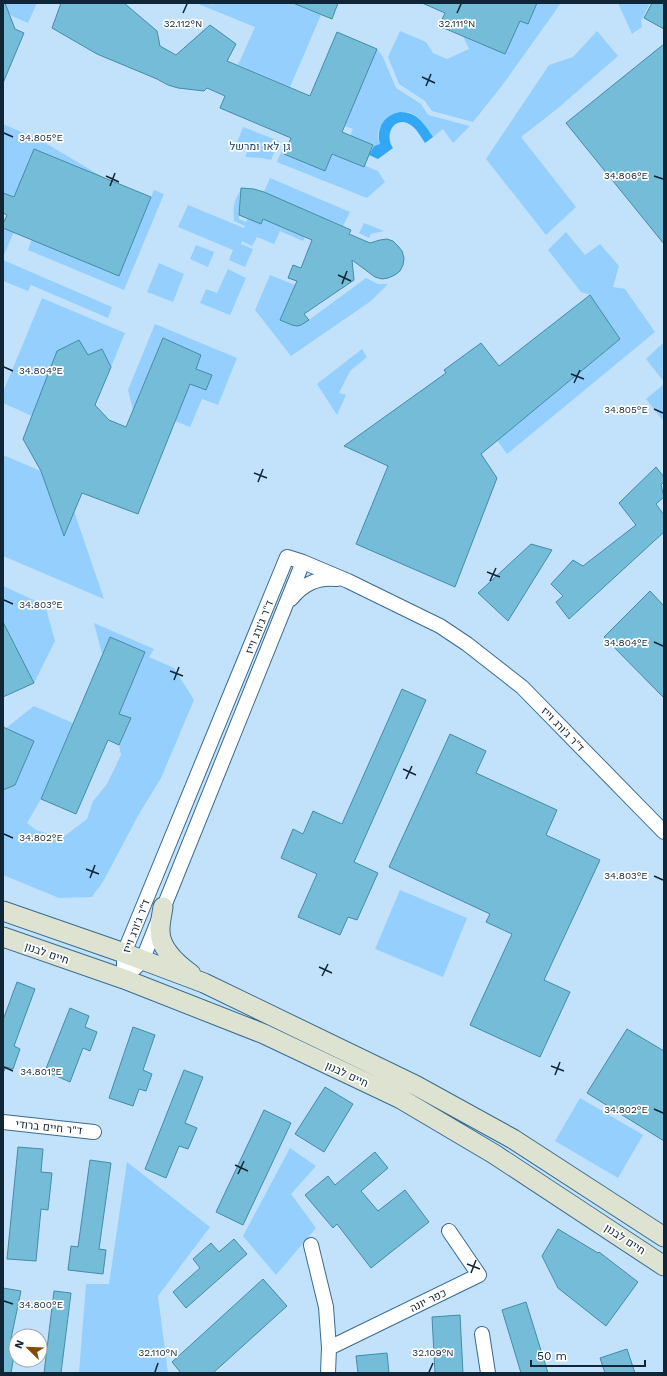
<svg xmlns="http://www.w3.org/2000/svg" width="667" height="1376" font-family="'Work Sans',Heebo,sans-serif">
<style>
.green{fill:#94cffe}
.water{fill:#31a7f6}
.building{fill:#74bcd7;stroke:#448ca6}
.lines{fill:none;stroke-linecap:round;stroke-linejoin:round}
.minor-casing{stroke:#386b91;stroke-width:16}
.secondary-casing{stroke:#386b91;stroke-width:21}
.minor{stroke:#fff;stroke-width:14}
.secondary{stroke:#dde3d0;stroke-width:19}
.ticks{fill:none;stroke:#102536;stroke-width:1.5}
.labels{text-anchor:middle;stroke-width:3.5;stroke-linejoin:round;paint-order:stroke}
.park-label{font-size:11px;fill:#154261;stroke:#fefefe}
.street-label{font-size:11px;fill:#102536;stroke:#fefefe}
.ticks-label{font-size:10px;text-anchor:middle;fill:#102536;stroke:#fefefe;stroke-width:3.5;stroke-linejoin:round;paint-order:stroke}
</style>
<rect width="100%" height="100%" fill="#c2e2fc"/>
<path class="green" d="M3 3H37L28 23 3 12Z
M196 3H208L212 5 213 3H293L321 15 290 87 238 65 255 27Z
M537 3H561L501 87 473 122 432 111 425 101 399 84 388 57 400 31 426 42 433 53 447 59 469 49 463 36 505 54 520 21Z
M618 3H650L641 21 642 27 632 34Z
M597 31 618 56 557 109 521 137 576 207 546 235 486 159 549 65 573 57Z
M377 49 383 57 396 88 421 104 428 115 470 126 453 143 443 129 433 137C427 129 422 119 413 114 400 108 388 115 381 126 377 131 378 139 380 144L374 146 350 136 353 129 345 126Z
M3 124 42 141 111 182 14 197 3 193Z
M243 127 279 141 271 160 262 158 245 157 248 150 236 145Z
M281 152 325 171 332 154 363 167 364 165 378 171 385 182 367 198 277 162Z
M270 178 350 212 343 226 264 192Z
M154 190 164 194 124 290 28 250 32 239 119 275Z
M240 191 239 219 246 222 248 218 261 224 263 219 305 237 303 241 280 231 274 244 257 237 252 246 242 241 241 244 253 249 245 267 229 260 233 250 178 227 188 205 244 228 245 226 234 221C233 208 233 203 240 191Z
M364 223 384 231 371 234 369 238 359 233Z
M3 227 14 232 3 257Z
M566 232 585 255 600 244 619 266 613 287 625 289 655 332 507 454 497 440 620 339 590 295 581 292 548 250Z
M196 245 214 252 208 267 190 259Z
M3 260 112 307 108 318 31 285 28 291 3 281Z
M159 263 184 274 173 302 147 292Z
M228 269 246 278 230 315 200 303 206 289 217 293Z
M270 275 295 285 280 320 292 325 297 326 309 320 366 278 378 284H388L371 301 291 356 255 310Z
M42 298 125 333 111 367 102 349 88 355 79 341 32 416 3 403V392Z
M155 324 237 358 218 405 202 399 190 427 175 421 201 355 163 338 133 410 128 390Z
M664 342V382L646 359Z
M362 349 367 357 350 371 339 393 346 395 337 415 317 384Z
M664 384V422L646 399Z
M3 455 41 471 64 536 74 511 104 599 3 556Z
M3 586 45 605 55 641 34 683 10 635 3 638Z
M94 623 154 649 149 657 174 668 194 700 161 778 139 814 104 880 92 897 59 898 3 875V790L15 785 34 741 6 728 34 706 73 723 41 799 27 823 36 830 62 838 87 819 93 801 107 784 121 755 119 745 131 719 119 714 145 652 110 637 102 654Z
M400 890 467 918 443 977 375 949Z
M580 1098 643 1135 618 1178 555 1141Z
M290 1148 316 1166 291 1194 316 1228 276 1275 243 1236Z
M127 1162 210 1227 158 1296 168 1373H79L86 1284H109Z"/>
<path class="water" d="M400 112C418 112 424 124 433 137L425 143C421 137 416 127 409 124 394 116 384 135 393 148L378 159 369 155 374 146 380 144C376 128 384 115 400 112Z"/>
<path class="building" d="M3 3H5L15 29 24 33 3 83Z
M61 3H124L157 31 160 46 176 55 210 25 236 44 227 61 310 96 337 32 377 49 342 132 373 145 364 167 332 154 325 171 284 154 291 138 220 108 225 96 207 88 204 91 178 88 168 85 157 79 97 54 52 28Z
M293 3H338L332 19Z
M422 3H537L528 24 520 21 505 54 439 26 445 13Z
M652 3H664V29L644 18Z
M664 44V244L566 123Z
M34 149 151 197 119 276 3 228V224L7 215 3 213V193L14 197Z
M241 188 254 189 264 192 351 230 349 234 370 243 380 240 387 239 393 241 398 246 402 251 404 258 403 265 400 271 395 275 388 278 382 279 375 277 352 260 354 280 304 314 309 320 301 325 297 326 292 325 280 320 297 281 288 278 293 265 301 268 312 240 263 219 261 224 239 215Z
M590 295 620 339 481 454 497 478 455 587 356 544 388 466 344 446 446 373 444 370 481 343 499 366Z
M163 338 201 355 196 369 212 375 206 390 190 384 138 514 82 493 64 536 41 471 23 439 57 351 79 340 88 355 102 349 111 367 95 405 109 420 126 427Z
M656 467 664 477V482L661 485 664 497 656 504 664 515V532L569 619 556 602 563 596 551 584 573 560 583 566 636 525 619 503Z
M531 544 552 550 508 621 478 593Z
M650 591 664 606V698L604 637Z
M3 622 34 683 3 697Z
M110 637 145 652 119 714 131 718 119 745 108 740 76 814 41 799Z
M402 689 426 700 354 862 378 873 357 920 348 917 340 935 298 917 317 874 281 858 293 829 303 834 313 811 342 824Z
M3 727 34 741 15 785 3 790Z
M450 734 486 751 476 773 557 810 546 835 600 860 544 980 570 992 540 1057 470 1025 512 934 486 922 490 914 389 867Z
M17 982 35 989 14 1046 20 1049 13 1069 6 1067 4 1071H3V1020Z
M70 1008 89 1016 85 1027 97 1032 90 1051 83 1048 70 1082 45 1071Z
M133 1027 155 1035 143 1070 152 1074 146 1091 139 1089 133 1106 109 1098Z
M627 1029 664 1051V1141L587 1093Z
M184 1070 203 1077 185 1123 197 1128 188 1149 179 1146 166 1178 145 1169Z
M325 1087 353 1104 324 1152 295 1134Z
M264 1110 291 1123 243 1225 216 1212Z
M18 1147 43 1149 41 1172 52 1173 48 1210 41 1209 36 1261 7 1259Z
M375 1152 388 1168 361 1191 378 1211 405 1190 429 1222 371 1268 337 1224 333 1228 305 1195 328 1176 335 1185Z
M90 1160 111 1163 99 1249 106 1250 103 1274 68 1270 71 1246 78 1247Z
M558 1229 598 1253 599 1252 638 1282 606 1326 558 1288 542 1256Z
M234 1239 247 1254 186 1308 173 1292 200 1268 193 1259 211 1243 219 1252Z
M263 1279 287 1306 213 1373H181L172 1362Z
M3 1288 21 1291 9 1348 15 1349 11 1373H3Z
M54 1291 71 1293 61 1373H44Z
M526 1302 548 1373H521L502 1310Z
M460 1315 463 1373H435L432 1317Z
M627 1349 635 1373H605L600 1358Z
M387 1353 389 1373H358L356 1356Z"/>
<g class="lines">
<g class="minor-casing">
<path id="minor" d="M291 599C303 584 317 577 337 579
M124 979V953L287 557 303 562 348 581 440 626 467 644 522 687 664 832
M124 979 142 961 303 562
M3 1122 94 1132
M311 1245 326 1307 329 1348 328 1373
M482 1334 488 1373
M329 1348 479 1275 449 1231"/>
</g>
<g class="secondary-casing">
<path id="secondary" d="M163 907C162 914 160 922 160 929 159 948 177 964 191 974
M3 911 124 953 204 983 415 1085 513 1139 664 1237
M3 937 124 979 264 1034 401 1099 494 1154 664 1266"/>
</g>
<use href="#minor" class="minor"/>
<use href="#secondary" class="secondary"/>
</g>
<path class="ticks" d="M183 13 187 4M457 13 461 4M422 77 435 83M426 86 431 74M4 133 13 137M106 176 119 182M654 176 663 179M110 186 115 173M338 275 351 281M342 284 347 271M4 367 13 371M571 374 584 379M574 383 580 370M654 409 663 413M254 473 267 478M258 482 263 469M487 572 500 577M490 581 496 568M4 600 13 604M654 642 663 646M170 671 183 676M174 680 179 667M403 769 416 775M406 779 412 766M4 834 13 838M86 869 99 874M654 876 663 880M90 878 95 865M319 967 332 973M322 976 328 964M551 1066 564 1071M4 1067 13 1071M555 1075 560 1062M654 1109 663 1113M235 1165 248 1171M238 1174 244 1161M467 1264 480 1269M471 1273 476 1260M4 1301 13 1304M155 1372 158 1363M429 1372 433 1363"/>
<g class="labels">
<g class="park-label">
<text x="260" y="150">גן לאו ומרשל</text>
</g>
<g class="street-label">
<text transform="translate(259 627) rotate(-68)" y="4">ד"ר ג'ורג וייז</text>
<text transform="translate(563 729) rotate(46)" y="4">ד"ר ג'ורג וייז</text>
<text transform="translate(136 926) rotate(-69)" y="4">ד"ר ג'ורג וייז</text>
<text transform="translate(47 953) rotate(19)" y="4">חיים לבנון</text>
<text transform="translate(347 1074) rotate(25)" y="4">חיים לבנון</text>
<text transform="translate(49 1127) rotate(6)" y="4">ד"ר חיים ברודי</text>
<text transform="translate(625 1239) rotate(33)" y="4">חיים לבנון</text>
<text transform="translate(428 1300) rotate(-26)" y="4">כפר יונה</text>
</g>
</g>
<g class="ticks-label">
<text x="183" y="27">32.112°N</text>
<text x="457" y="27">32.111°N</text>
<text x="41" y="141">34.805°E</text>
<text x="626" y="179">34.806°E</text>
<text x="41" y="374">34.804°E</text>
<text x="626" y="413">34.805°E</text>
<text x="41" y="608">34.803°E</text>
<text x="626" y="646">34.804°E</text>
<text x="41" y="841">34.802°E</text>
<text x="626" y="879">34.803°E</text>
<text x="41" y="1075">34.801°E</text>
<text x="626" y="1113">34.802°E</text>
<text x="41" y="1308">34.800°E</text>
<text x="158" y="1356">32.110°N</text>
<text x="433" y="1356">32.109°N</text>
</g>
<rect width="667" height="1376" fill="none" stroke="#102536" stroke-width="8"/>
<g transform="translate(28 1348) rotate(293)"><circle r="19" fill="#fefefe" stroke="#9fa7ae"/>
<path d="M0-3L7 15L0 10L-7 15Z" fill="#844b00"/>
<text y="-6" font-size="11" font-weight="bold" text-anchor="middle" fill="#102536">N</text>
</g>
<path d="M531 1360v6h114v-6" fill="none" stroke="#102536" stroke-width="2"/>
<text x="537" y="1360" font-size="12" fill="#102536" stroke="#fefefe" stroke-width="3" paint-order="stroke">50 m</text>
</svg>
